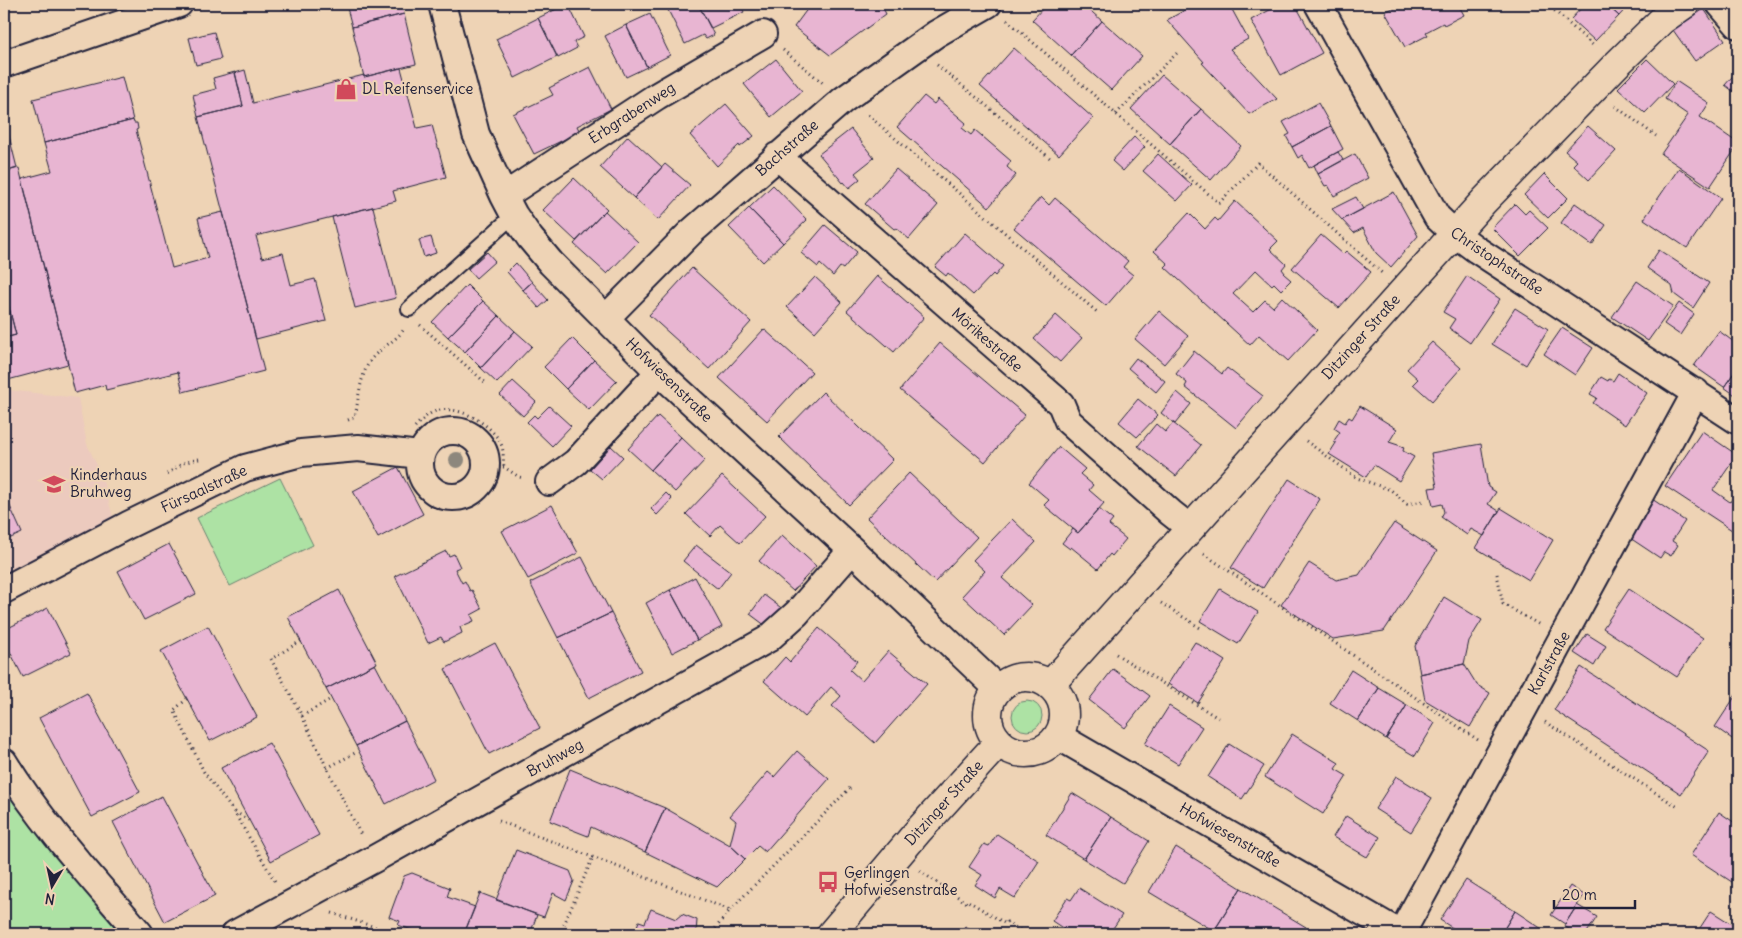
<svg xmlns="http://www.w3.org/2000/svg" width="1742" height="938" font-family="Delius,sans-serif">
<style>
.built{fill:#eccabe}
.green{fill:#ade2a4;stroke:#688270}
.building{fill:#e8b5d2;stroke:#22223b}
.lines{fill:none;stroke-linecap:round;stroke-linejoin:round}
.lane-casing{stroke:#22223b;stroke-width:18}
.street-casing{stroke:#22223b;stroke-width:30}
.secondary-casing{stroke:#22223b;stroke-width:31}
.path{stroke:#22223b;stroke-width:3;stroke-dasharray:1 4;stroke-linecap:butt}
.lane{stroke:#eed3b5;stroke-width:14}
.street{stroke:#eed3b5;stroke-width:26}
.secondary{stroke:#eed3b5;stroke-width:28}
.tree{fill:#8d877d}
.labels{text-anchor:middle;stroke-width:4;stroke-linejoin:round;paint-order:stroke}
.poi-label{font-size:15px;fill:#22223b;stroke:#eed3b5;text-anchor:start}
.street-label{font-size:15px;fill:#22223b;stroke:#eed3b5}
</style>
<rect width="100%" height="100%" fill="#eed3b5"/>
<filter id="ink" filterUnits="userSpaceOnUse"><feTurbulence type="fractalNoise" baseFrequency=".02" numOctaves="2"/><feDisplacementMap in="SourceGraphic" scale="10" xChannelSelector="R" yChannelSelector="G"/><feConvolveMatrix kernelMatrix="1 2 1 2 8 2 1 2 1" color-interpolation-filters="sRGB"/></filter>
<g filter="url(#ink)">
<path class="built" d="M8 390 78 398 87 444 101 474 113 517 4 574V391Z"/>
<path class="green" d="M280 478 313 545 230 586 197 518Z
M1012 716a15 15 0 1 1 30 0a15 15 0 1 1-30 0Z
M4 779 127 934H4Z"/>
<path class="building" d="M346 4H402L404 14 352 27Z
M567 4H568L584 37 574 42 577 48 558 58 538 18Z
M665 4H698L714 35 706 39 703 35 685 44Z
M698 4H740L744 12 711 28Z
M811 4H881L886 14 830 55 794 27Z
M1047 4H1083L1102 21 1071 55 1032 20Z
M1196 4H1229L1248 39 1230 49 1277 99 1249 114 1202 63 1204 62 1167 20Z
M1281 4H1295L1322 53 1281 75 1251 20Z
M1401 4H1458L1464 15 1444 25 1443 23 1426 32 1428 35 1405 47 1385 12Z
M1585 4H1606L1619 16 1595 41 1571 19Z
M1606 4H1630L1619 16Z
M1704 9 1725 40 1695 61 1673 30Z
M404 14 416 64 364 77 352 27Z
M650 14 670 55 647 67 626 25Z
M538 18 557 57 515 78 496 39Z
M1102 21 1142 56 1111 90 1071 55Z
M626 25 647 67 626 77 605 36Z
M214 32 221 59 196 65 189 38Z
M1014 48 1093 118 1059 155 980 86Z
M776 59 802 91 771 117 744 84Z
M1647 59 1673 84 1645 113 1618 88Z
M590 67 611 109 577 126 580 132 534 154 513 114 553 95 549 88Z
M401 68 417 128 432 125 446 177 393 191 396 201 256 236 262 258 283 253 291 285 315 279 326 321 256 339 198 117 243 106 235 73 245 70 253 103 364 75V77Z
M1738 70V95L1725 85Z
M235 72 243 106 198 117 193 95 216 89 213 78Z
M1162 75 1201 109 1170 144 1131 109Z
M122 77 133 120 44 143 33 99Z
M1676 81 1709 103 1700 117 1738 143V145L1710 187 1661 154 1688 115 1665 99Z
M924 96 934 104 938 99 966 123 962 128 971 135 975 130 1011 161 1007 167 1016 175 989 207 897 127Z
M1318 103 1331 126 1292 147 1286 136 1290 134 1283 122Z
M726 104 754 136 740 147 739 145 717 166 690 135Z
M1201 109 1241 146 1211 180 1170 144Z
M4 116 17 168 4 172Z
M133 120 134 123H137L138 129 136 130 172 268 208 258 198 218 223 212 264 371 183 392 178 372 106 390 105 385 75 393 22 179 52 171 44 143Z
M1331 126 1343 149 1309 168 1302 155 1298 158 1292 147Z
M1588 126 1616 151 1589 180 1573 165 1577 161 1565 151Z
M851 129 874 158 855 173 860 179 849 188 844 182 843 183 819 154Z
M628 136 662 167 634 198 600 167Z
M1134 137 1145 147 1123 171 1112 161Z
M1338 152 1343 160 1318 174 1314 165Z
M1158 154 1192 185 1177 201 1143 171Z
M1355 154 1368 178 1334 196 1328 185 1325 186 1318 174Z
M665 164 690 185 658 220 634 198Z
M19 168 68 364 4 381V338L16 335 4 288V172Z
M1679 168 1721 198 1687 248 1644 219Z
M896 169 938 205 909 239 896 228 894 229 865 204Z
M1544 174 1568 198 1548 218 1524 195Z
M574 178 607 209 576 241 543 210Z
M773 185 807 220 783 243 749 208Z
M1394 192 1418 236 1391 267 1376 253 1363 228 1354 233 1342 220Z
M1041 197 1049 205 1055 198 1128 261 1123 267 1133 275 1106 306 1014 228Z
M1356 197 1363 209 1342 220 1332 209Z
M1235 201 1278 241 1270 249 1286 264 1282 269 1285 273 1284 274 1291 280 1281 290 1274 283 1272 285 1256 270 1233 294 1253 312 1265 300 1273 307 1282 297 1317 330 1288 361 1259 335 1250 345 1165 267 1168 264 1154 251 1189 213 1205 229 1215 218 1218 221Z
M1575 203 1606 225 1592 245 1561 223Z
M1515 204 1525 214 1529 210 1548 228 1520 256 1492 228Z
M373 207 396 298 355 308 332 217Z
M749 208 783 243 763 262 729 227Z
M605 211 638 242 607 274 574 244Z
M825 225 857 252 843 269 840 267 833 276 820 264 818 267 801 253Z
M965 233 1003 266 995 276 993 274 973 295 948 273 946 276 935 267Z
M1321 235 1343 254 1346 251 1371 272 1339 308 1292 268Z
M431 237 436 253 424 257 419 240Z
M1659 250 1709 283 1693 308 1674 294 1672 286 1647 268Z
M487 252 495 261 476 278 468 269Z
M516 263 532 282 523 290 507 272Z
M692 268 751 322 709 369 649 315Z
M877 276 924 317 894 352 847 311Z
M1467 276 1500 299 1470 343 1449 328 1455 319 1443 312Z
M815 277 842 302 815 332 787 307Z
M1637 281 1673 306 1648 341 1612 317Z
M532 282 548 300 539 308 523 290Z
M467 285 483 301 448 337 432 322Z
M4 288 16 335 4 338Z
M483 301 499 316 465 352 448 337Z
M1679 303 1694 314 1680 335 1664 324Z
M1515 308 1548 329 1526 365 1492 344Z
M1159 311 1188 336 1164 364 1135 339Z
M1056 315 1082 338 1060 362 1034 339Z
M499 316 515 331 481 368 465 352Z
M1562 328 1593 348 1575 375 1544 354Z
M764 329 812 372 767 421 719 378Z
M515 331 532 346 497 383 481 368Z
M1719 331 1738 345V367L1724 387 1694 366Z
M572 338 594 360 566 389 544 367Z
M1432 342 1461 368 1432 401 1413 384 1418 379 1407 369Z
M940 343 1025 415 985 462 900 390Z
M1194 351 1222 374 1227 368 1263 396 1236 428 1185 387 1187 383 1176 374Z
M1136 358 1165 381 1156 392 1128 368Z
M594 360 617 381 589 410 566 389Z
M1738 367V397L1724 387Z
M1618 373 1647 393 1625 425 1593 403 1597 398 1590 394 1601 377 1608 381 1609 379 1613 381Z
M513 381 536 402 523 416 500 395Z
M823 392 893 460 849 505 779 437Z
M1177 392 1191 404 1175 424 1161 413Z
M1138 399 1158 415 1137 437 1119 422Z
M549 406 571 426 552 446 527 422 534 415 537 418Z
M1360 406 1397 429 1389 442 1404 447 1403 451 1414 457 1399 481 1374 465 1366 477 1329 454 1336 443 1333 442 1340 432 1334 428 1339 419 1345 423 1349 417 1352 419Z
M658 416 681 437 651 470 628 449Z
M1173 423 1201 445 1176 476 1138 446 1156 424 1165 432Z
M1702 431 1737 455 1713 490 1730 502 1738 490V534L1665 486Z
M681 437 705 460 675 492 651 470Z
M1481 444 1488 487 1496 492 1488 504 1499 511 1484 536 1471 529 1467 535 1441 517 1444 512 1442 504 1433 506 1429 488 1437 487 1431 453Z
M611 446 623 457 602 479 590 469Z
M1059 447 1085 469 1080 474 1093 485 1089 490 1104 503 1078 533 1044 505 1049 500 1029 483Z
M398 467 423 514 378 538 353 491Z
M909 473 977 537 935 582 867 518Z
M722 476 765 516 740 543 720 525 710 536 686 514Z
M1289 479 1320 499 1263 588 1231 568Z
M4 493 22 533 4 541Z
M666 493 672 499 657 515 651 509Z
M1652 499 1685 521 1672 541 1678 545 1671 556 1664 552 1660 558 1627 536Z
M552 505 578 553 528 579 502 531Z
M1501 508 1553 540 1529 580 1476 548Z
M1099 509 1113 520 1109 525 1126 539 1112 556 1110 554 1098 569 1071 547 1070 549 1062 543 1073 529 1078 533Z
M1012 519 1036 542 1002 578 1032 605 1004 635 962 596 985 571 973 560Z
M1394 523 1437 551 1384 631 1333 639 1281 605 1309 563 1336 580 1359 575Z
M782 535 816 566 793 591 759 561Z
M169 544 196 594 144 620 118 571Z
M696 545 731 572 718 589 683 561Z
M446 551 449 556 454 554 460 567 455 569 462 583 465 581 470 591 472 590 482 609 471 615 474 621 460 627 462 633 444 642 441 637 428 643 395 576Z
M582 557 611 613 558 638 530 583Z
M695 577 722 627 697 640 670 590Z
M1220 589 1258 612 1238 644 1200 621Z
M1629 589 1703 638 1677 677 1603 628Z
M339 590 377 663 326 689 288 617Z
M670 590 697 640 672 653 646 603Z
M764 595 784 610 770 629 750 614Z
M1444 597 1482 620 1469 641 1464 664 1420 674 1415 646Z
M48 608 71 653 23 677 4 640V630Z
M611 613 641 671 589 698 558 638Z
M208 626 257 717 210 741 161 651Z
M819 628 857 661 850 670 862 681 888 651 927 684 875 743 832 706 841 696 831 687 805 717 764 681 785 657 790 662Z
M1587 634 1606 646 1594 666 1574 653Z
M1195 642 1225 661 1198 703 1168 684Z
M495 643 540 728 489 754 445 669Z
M375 664 405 721 356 746 326 689Z
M1464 664 1477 685 1490 693 1470 727 1425 700 1420 674Z
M1581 667 1709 751 1681 794 1554 710Z
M1113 669 1150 696 1125 728 1089 700Z
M1351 670 1379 688 1358 721 1330 703Z
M1379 688 1407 705 1386 739 1358 721Z
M1738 692V743L1715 727Z
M87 693 140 792 92 817 39 718Z
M1407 705 1435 723 1415 756 1386 739Z
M1169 706 1202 727 1178 764 1145 744Z
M405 721 434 779 386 804 356 746Z
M1292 734 1339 763 1335 769 1347 776 1323 814 1265 777Z
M269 743 319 835 271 861 221 768Z
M1229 744 1264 766 1242 799 1208 777Z
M797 751 829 779 765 852 758 846 745 859 730 845 736 821 730 816 768 772 774 777Z
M570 769 665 808 645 852 591 827 588 836 550 821Z
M1396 776 1432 798 1411 832 1375 809Z
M1072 793 1111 817 1084 859 1046 835Z
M162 796 215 896 165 922 113 822Z
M665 808 730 845 745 859 717 887 645 852Z
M1719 812 1738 825V886L1691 855Z
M1346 816 1380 837 1367 857 1333 837Z
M1111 817 1149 841 1123 883 1084 859Z
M997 834 1039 861 1015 898 1000 889 995 898 975 885 982 875 969 867 984 844 989 846Z
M1176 847 1241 888 1214 931 1149 892Z
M516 850 570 871 574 881 566 900 553 893 544 917 496 900Z
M412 873 450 888 447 897 475 907 464 934H440L436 933V934H423L398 925 400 921 389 917 404 876Z
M1466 880 1515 911 1501 934H1462L1440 920Z
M1570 886 1584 895 1565 924 1551 915Z
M1079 888 1122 915 1109 934H1061L1064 929 1052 921 1067 898 1071 900Z
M1241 888 1306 927 1302 934H1218L1214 931Z
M480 893 537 915 530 934H464Z
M1577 905 1597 917 1586 934H1577L1564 926Z
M651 909 676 919 682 914 697 920 696 934H634L639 921 645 923Z
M1515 911 1545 931 1543 934H1501Z
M1711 911 1738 928V934H1696Z
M965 926 979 934H959Z"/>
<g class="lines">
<g class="lane-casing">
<path id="lane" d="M409 309 514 215"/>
</g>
<g class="street-casing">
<path id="street" d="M442 4 476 134 504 196 514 215 530 238 551 263 659 372 852 550 998 689
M1318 4 1437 217 1454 233 1477 250 1738 421
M1720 4 1738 25
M4 64 179 4
M777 156 1061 404 1068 421 1171 513 1190 528
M504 196 657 96 763 34
M606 318 690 233 843 100 936 34 988 4
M420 464a33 33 0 1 1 66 0a33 33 0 1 1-66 0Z
M549 482 576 462 659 372
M4 590 128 525 245 468 301 453 358 448 420 455
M1058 736 1401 934 1696 392
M4 762C42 824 93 879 140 934
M235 934 374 859 768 639 797 613 852 550"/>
</g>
<g class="secondary-casing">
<path id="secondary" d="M988 715a38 38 0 1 1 76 0a38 38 0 1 1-76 0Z
M1050 685 1484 201 1616 65 1662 20 1685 4
M831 934 919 830 999 742"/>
</g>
<path class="path" d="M1547 4 1595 47
M1007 20 1219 203 1258 163 1383 274
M783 50 823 83
M937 65 1050 158
M1615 106 1656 136
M1116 114 1178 52
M868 115 1097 312
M420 325 487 384
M348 420 355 417C359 397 360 370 375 355 385 345 397 340 404 329
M415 427C420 421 429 413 436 411 458 404 492 424 501 444 504 450 503 460 504 467
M1306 441 1357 478 1391 490 1407 504 1424 501
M488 466 504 467 519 477 524 478
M167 474 183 463 199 459
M1204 554 1478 740
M1497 574 1503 604 1540 625
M1161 603 1202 629
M301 641 271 659 302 716 327 768 362 837
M1116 654 1218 718
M187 699 174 710 204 772 234 812 276 883
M302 716 329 700
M1545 722 1678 807
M327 768 355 753
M235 812 250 821
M499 821 730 910 711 934
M920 871 967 903 968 901 1006 924 1007 922 1026 934
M730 910 852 786
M332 913 396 934
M560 934 593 857"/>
<use href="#lane" class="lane"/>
<use href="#street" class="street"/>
<use href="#secondary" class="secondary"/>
</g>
<circle class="tree" cx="457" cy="460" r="8"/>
</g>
<defs>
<g id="shop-bare" transform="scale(1.725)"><path d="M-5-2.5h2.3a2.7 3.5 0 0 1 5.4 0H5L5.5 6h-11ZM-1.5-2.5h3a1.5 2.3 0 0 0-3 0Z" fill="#d1495b" stroke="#eed3b5" stroke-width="2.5" paint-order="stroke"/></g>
<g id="school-bare" transform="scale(1.725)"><path d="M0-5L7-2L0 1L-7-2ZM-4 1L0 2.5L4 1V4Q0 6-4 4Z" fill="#d1495b" stroke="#eed3b5" stroke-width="2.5" paint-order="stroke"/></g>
<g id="bus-bare" transform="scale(1.725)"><path d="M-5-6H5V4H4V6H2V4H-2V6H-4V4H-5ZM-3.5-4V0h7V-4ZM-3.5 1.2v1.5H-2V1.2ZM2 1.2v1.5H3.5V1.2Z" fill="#d1495b" stroke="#eed3b5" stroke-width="2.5" paint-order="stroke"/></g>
</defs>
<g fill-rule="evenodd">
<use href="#shop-bare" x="346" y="89"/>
<use href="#school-bare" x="54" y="484"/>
<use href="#bus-bare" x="828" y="882"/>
</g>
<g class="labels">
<g class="poi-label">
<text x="362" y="94">DL Reifenservice</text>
<text x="70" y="480">Kinderhaus<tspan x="70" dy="17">Bruhweg</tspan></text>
<text x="844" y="878">Gerlingen<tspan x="844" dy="17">Hofwiesenstraße</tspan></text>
</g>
<g class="street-label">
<text transform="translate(632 113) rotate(-33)" y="5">Erbgrabenweg</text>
<text transform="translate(787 148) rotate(-41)" y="5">Bachstraße</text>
<text transform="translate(1497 261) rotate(34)" y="5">Christophstraße</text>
<text transform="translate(1361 337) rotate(-48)" y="5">Ditzinger Straße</text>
<text transform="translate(987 340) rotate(41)" y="5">Mörikestraße</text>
<text transform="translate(669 380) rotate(44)" y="5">Hofwiesenstraße</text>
<text transform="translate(204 489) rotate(-25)" y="5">Fürsaalstraße</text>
<text transform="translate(1549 663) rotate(-61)" y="5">Karlstraße</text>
<text transform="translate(555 758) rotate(-29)" y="5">Bruhweg</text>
<text transform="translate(944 803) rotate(-48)" y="5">Ditzinger Straße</text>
<text transform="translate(1230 835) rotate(30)" y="5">Hofwiesenstraße</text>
</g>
</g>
<rect width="1742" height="938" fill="none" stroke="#eed3b5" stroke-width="20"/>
<rect x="10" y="10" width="1722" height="918" fill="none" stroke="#22223b" stroke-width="2" filter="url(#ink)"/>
<g transform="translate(52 886) rotate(189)" stroke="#eed3b5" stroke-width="4" paint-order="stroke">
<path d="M0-4L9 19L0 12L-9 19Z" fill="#22223b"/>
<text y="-8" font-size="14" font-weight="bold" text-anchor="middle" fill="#22223b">N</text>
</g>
<path d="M1554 900v8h81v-8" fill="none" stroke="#22223b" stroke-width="2.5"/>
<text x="1562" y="900" font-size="15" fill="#22223b" stroke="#eed3b5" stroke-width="4" paint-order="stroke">20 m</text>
</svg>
